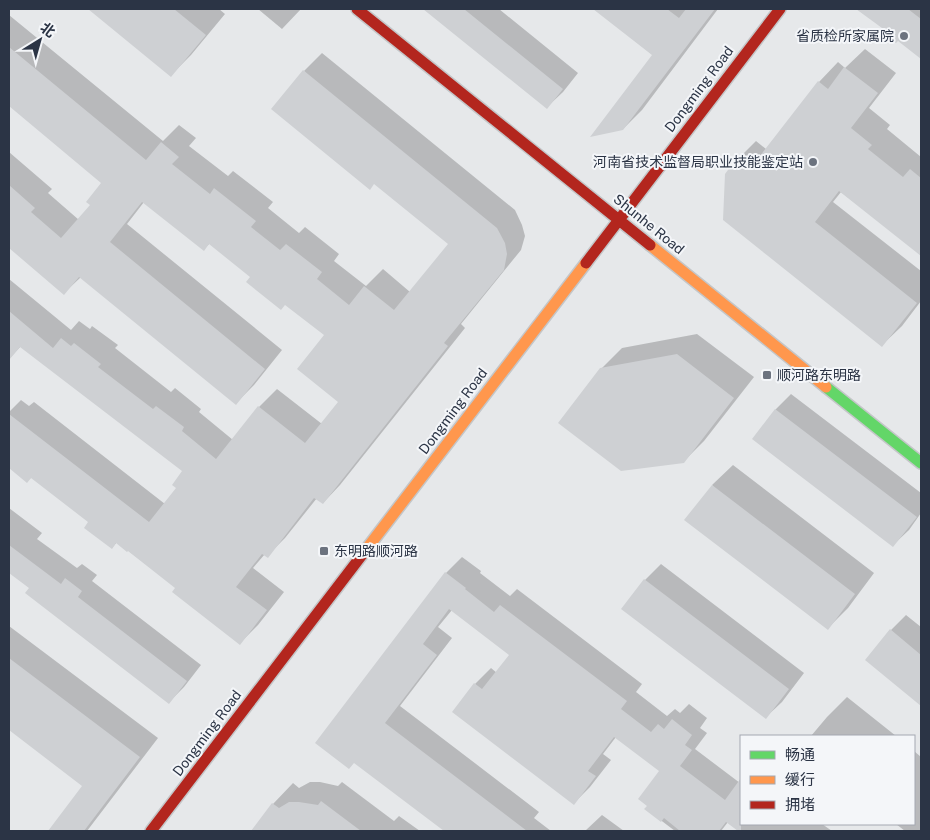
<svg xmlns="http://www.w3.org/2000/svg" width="930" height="840" font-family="'Public Sans','Noto Sans SC',sans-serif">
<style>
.shadow{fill:#0003}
.building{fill:#ced0d3}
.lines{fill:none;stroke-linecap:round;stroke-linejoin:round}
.fast-casing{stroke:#c4c6c8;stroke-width:14}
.slow-casing{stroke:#c4c6c8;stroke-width:14}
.jam-casing{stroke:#c4c6c8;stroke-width:14}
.fast{stroke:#63d668;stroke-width:11}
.slow{stroke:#ff974d;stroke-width:11}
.jam{stroke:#b3261e;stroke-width:11}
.poi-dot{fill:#6c737f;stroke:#f4f6f9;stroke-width:2}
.labels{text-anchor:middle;stroke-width:4;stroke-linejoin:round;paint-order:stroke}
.poi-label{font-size:14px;fill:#2b3445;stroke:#f4f6f9;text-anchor:end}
.street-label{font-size:14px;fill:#2b3445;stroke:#f4f6f9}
</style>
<rect width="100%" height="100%" fill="#e6e8ea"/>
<path class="shadow" d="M90 9H219L225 14 191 55 171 75Z
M258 9H301L282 29Z
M425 9H499L578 73 563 92 547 107Z
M595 9H718L642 110 623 129 653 55Z
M858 9H921V57L883 28Z
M9 15 163 141 179 125 196 138 189 146 228 176 233 171 273 202 268 208 299 233 305 227 339 254 334 261 366 286 383 269 410 292 450 244 304 71 322 53 515 210 522 225 525 236 521 250 461 324 465 328 340 485 323 503 317 498 285 538 267 556 265 554 253 568 284 592 258 625 240 643 177 588 117 542 112 548 90 522 32 477 27 481 9 467V412L21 400 29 406 34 402 165 504 177 488 184 471 21 346 9 359V279L71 330 79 321 90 329 92 326 118 345 115 348 171 392 175 388 201 409 199 412 233 440 259 407 277 389 322 424 340 402 326 335 210 243 204 249 144 202 127 224 282 350 254 385 236 403 81 277 64 293 9 246V152L52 189 48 193 79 220 92 205 103 183 9 105Z
M865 49 896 73 869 108 890 125 887 129 921 157V254L841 192 833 202 921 271V301L902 326 882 345 737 160 756 141 766 149 819 82 838 62 845 68Z
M697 334 754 377 704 441 684 461 601 369 622 348Z
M791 394 921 493V513L909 530 893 545 754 439 776 409Z
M733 465 874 573 848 608 828 628 712 485Z
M9 508 42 533 37 539 77 568 82 564 97 575 92 581 201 665 184 687 169 702 9 571Z
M462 557 481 571 480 573 510 596 517 589 642 684 636 692 667 716 675 709 680 713 689 704 707 718 700 728 707 733 695 749 740 783 741 782V824H822L832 831H740L728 822 721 831H675L646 809 661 770 616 737 603 754 611 760 590 787 574 803 475 684 491 668 497 673 511 655 452 610 438 627 452 638 400 706 539 812 534 818 551 831H446L355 762 317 742 446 573Z
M661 564 804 673 782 702 766 717 623 608 645 580Z
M906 615 921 627V704L867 660 891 630Z
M9 626 158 738 87 831H49L84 786 9 729Z
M847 697 896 736H811L827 717Z
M914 751 921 757V831H905L896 824H914Z
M310 782H320L338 786 342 782 394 821 399 816 420 831H252L273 804 293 783 299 788Z
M602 815 624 831H585Z"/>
<path class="building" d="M88 9H174L206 35 171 77Z
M423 9H464L563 89 547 109Z
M593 9H667L679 18 686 9H715L623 130 590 137 652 55Z
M856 9H908L921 19V59L898 41 896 43 880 31 882 28Z
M9 47 146 160 161 142 179 157 172 164 210 194 214 188 256 221 251 227 280 250 286 244 322 272 317 279 349 305 364 286 394 310 448 244 374 184 370 190 271 109 303 70 497 228 505 243 507 254 504 270 444 343 448 346 323 504 314 498 268 558 262 554 236 587 267 610 240 645 172 592 175 588 128 551 127 552 116 543 112 549 84 528 88 522 31 478 27 483 9 468V414L149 522 176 488 172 485 182 471 20 347 9 360V311L53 348 61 338 71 346 74 343 101 364 98 367 153 409 156 406 184 427 182 431 216 459 258 406 305 443 338 402 297 369 324 335 285 305 281 310 246 282 250 277 209 244 204 251 142 202 110 242 265 369 236 405 79 277 64 295 9 248V185L35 208 31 212 61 238 90 205 86 202 101 183 9 106Z
M844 67 878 93 851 128 872 145 868 149 903 177 910 169 921 178V256L839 191 815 222 917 303 882 347 723 220 725 174 736 159 749 170 818 81 828 89Z
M677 354 734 398 684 463 621 471 558 423 600 368Z
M775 409 917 517 893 547 752 439Z
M712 485 855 594 828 630 684 520Z
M9 545 61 584 65 578 82 591 78 597 187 681 169 704 25 593 29 588 9 573Z
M445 572 466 588 465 589 494 612 500 605 627 701 621 709 651 732 658 724 664 729 672 719 692 735 685 745 692 750 680 766 725 800 741 778V831H738L726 822 719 831H680L664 818 661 822 644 809 647 806 638 799 659 771 614 737 588 771 596 776 574 805 452 712 474 683 482 689 509 655 449 609 423 644 437 655 385 723 527 831H444L354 763 349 769 315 743Z
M644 579 789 689 766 719 621 609Z
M890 629 921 655V706L865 660Z
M9 658 140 757 84 831H48L82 786 9 730Z
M321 801 361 831H251L272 803 279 808 289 802H299L318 805Z"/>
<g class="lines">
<g class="fast-casing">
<path id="fast" d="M826 387 921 463"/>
</g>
<g class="slow-casing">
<path id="slow" d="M650 245 826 387
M365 551 586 263"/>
</g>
<g class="jam-casing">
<path id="jam" d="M357 9 650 245
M586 263 780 9
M151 831 365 551"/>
</g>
<use href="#fast" class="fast"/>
<use href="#slow" class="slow"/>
<use href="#jam" class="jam"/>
</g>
<g class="poi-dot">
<circle cx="904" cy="36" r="5"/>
<circle cx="813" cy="162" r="5"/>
<rect x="762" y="370" width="10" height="10" rx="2.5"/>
<rect x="319" y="546" width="10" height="10" rx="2.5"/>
</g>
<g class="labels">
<g class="poi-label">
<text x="894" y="41">省质检所家属院</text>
<text x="803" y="167">河南省技术监督局职业技能鉴定站</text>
<text x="777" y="380" text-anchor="start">顺河路东明路</text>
<text x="334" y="556" text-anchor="start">东明路顺河路</text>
</g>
<g class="street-label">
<text transform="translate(699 89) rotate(-53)" y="5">Dongming Road</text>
<text transform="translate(649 224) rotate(39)" y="5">Shunhe Road</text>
<text transform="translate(453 411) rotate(-53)" y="5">Dongming Road</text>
<text transform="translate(207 733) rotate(-53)" y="5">Dongming Road</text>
</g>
</g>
<rect width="930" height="840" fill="none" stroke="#2b3445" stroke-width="20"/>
<rect x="740" y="735" width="175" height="90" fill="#f4f6f9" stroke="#a4a8b1"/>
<rect x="750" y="751" width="25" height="8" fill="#63d668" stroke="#a4a8b1"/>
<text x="785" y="760" font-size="15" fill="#2b3445">畅通</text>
<rect x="750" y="776" width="25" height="8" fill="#ff974d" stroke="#a4a8b1"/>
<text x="785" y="785" font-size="15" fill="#2b3445">缓行</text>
<rect x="750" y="801" width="25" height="8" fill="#b3261e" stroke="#a4a8b1"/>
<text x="785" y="810" font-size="15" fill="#2b3445">拥堵</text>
<g transform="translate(40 40) rotate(37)" stroke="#f4f6f9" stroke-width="4" paint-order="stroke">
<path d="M0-4L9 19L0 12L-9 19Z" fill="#2b3445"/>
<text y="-8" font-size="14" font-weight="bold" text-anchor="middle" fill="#2b3445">北</text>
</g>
</svg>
